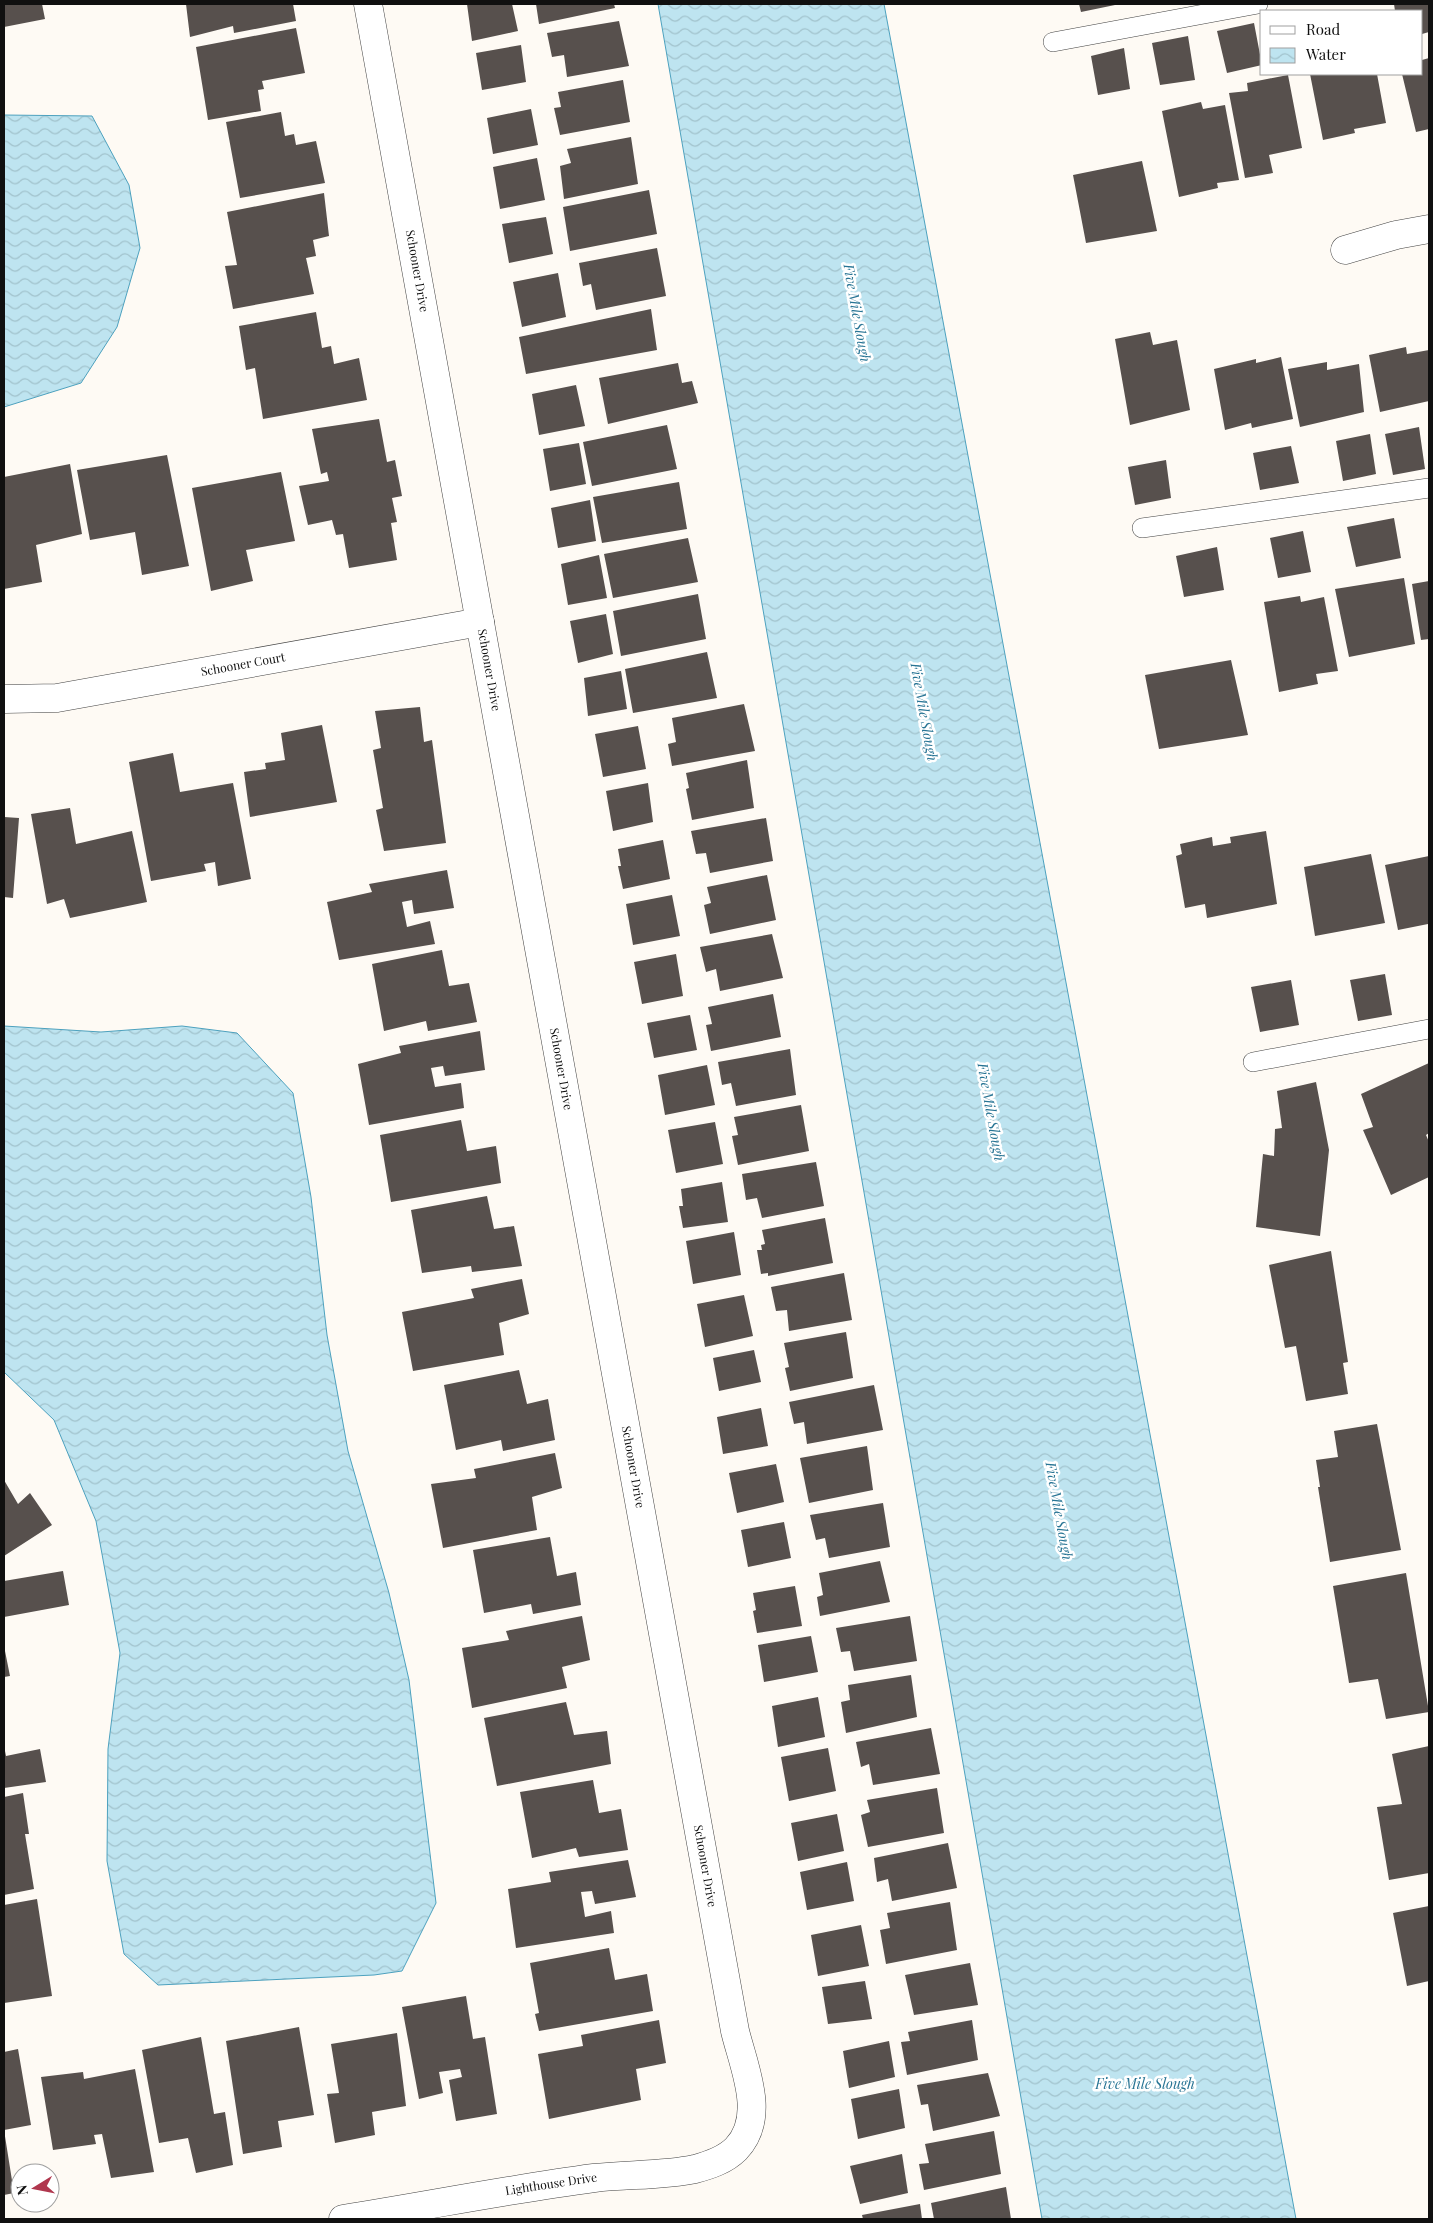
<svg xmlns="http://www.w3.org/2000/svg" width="1433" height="2223" font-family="'Playfair Display',serif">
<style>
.water{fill:url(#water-waves);stroke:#4da1be}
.building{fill:#57504d}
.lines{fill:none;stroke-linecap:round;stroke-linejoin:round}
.service-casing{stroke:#434343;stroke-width:20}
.minor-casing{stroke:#434343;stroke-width:29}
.tertiary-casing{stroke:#434343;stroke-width:29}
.service{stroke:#fff;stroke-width:19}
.minor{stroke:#fff;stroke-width:28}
.tertiary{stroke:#fff;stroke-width:28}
.labels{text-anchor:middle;stroke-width:5;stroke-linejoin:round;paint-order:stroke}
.street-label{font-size:12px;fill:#101010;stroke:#fff}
.water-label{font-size:14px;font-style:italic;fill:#277494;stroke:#fff}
</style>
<defs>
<pattern id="water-waves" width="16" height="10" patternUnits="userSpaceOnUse" patternTransform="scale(1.25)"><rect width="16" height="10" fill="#bee4f0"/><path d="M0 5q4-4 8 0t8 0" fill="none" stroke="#a2c3cd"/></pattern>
</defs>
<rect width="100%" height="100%" fill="#fefaf4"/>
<path class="water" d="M658 4H884L1296 2219H1042Z
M4 115 92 116 129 185 140 248 117 327 81 383 4 407Z
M4 1026 101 1032 182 1026 237 1033 293 1093 311 1197 327 1335 348 1451 389 1593 409 1680 436 1903 402 1971 374 1975 158 1985 124 1954 107 1861 108 1749 120 1653 96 1521 54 1420 4 1372Z"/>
<path class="building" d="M4 4H42L45 19 4 27Z
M186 4H293L296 21 234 33 233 26 190 37Z
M467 4H512L518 31 472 41Z
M536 4H614L615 8 539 24Z
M1079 4H1114L1115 5 1081 12Z
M1394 4H1429V32L1422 34V11H1395Z
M619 21 629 66 567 77 564 55 552 57 547 33Z
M1254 23 1262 65 1227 73 1217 31Z
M296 28 305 73 262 81 264 89 258 90 261 111 208 120 196 47Z
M1188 36 1195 80 1160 85 1152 43Z
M521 45 526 82 482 90 476 53Z
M1124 48 1130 89 1098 95 1091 56Z
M1429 58V129L1416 132 1402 74H1422V60Z
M1310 74H1377L1386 123 1354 129 1355 133 1323 140Z
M1288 75 1302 148 1269 155 1273 173 1245 178 1229 93 1248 91 1247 83Z
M623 80 630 122 560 135 554 108 561 107 558 92Z
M1201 102 1203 109 1225 105 1239 180 1217 183 1218 188 1179 197 1162 111Z
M531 109 538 145 493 154 487 118Z
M281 112 285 136 294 134 296 145 316 141 325 183 240 198 226 122Z
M631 137 638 184 564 199 560 166 571 163 567 149Z
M537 158 545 200 500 209 493 167Z
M1142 161 1157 231 1086 243 1073 175Z
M649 190 657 234 570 251 563 207Z
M324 193 329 236 313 240 316 256 306 258 314 294 233 309 225 266 237 265 227 212Z
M546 217 553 254 509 263 502 224Z
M657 248 666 296 596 310 591 284 583 286 579 263Z
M558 273 566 317 522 327 513 282Z
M651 309 657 350 526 374 519 337Z
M316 312 322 348 331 346 334 364 359 358 367 400 263 419 255 368 246 370 239 326Z
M1150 332 1153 345 1177 340 1190 410 1130 425 1115 339Z
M1406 347 1407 354 1429 350V401L1380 412 1369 355Z
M1281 357 1293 419 1252 428 1251 423 1225 430 1214 369 1256 359V363Z
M1327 362V370L1359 364 1364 412 1300 427 1288 369Z
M678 363 682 383 692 381 698 403 608 424 599 378Z
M576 385 585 426 539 435 532 394Z
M379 419 387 462 395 460 402 496 392 498 397 522 391 523 397 560 349 568 343 534 336 535 332 520 308 525 299 486 329 481 327 472 321 474 312 429Z
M667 425 677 469 592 486 583 442Z
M1419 427 1425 469 1393 475 1385 434Z
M1370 434 1376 474 1343 481 1336 441Z
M579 443 586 484 550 491 543 449Z
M1291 446 1299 483 1260 490 1253 453Z
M167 455 189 566 142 575 135 532 90 540 77 470Z
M1166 460 1171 498 1135 505 1128 467Z
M70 464 82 534 36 545 42 582 4 589V477Z
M281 472 295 541 246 550 253 581 211 591 192 488Z
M679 482 687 529 602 543 593 497Z
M590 500 596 541 558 548 551 508Z
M1394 518 1401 558 1356 567 1347 527Z
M1303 531 1311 572 1278 578 1270 538Z
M688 538 698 582 613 598 604 554Z
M1217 547 1224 590 1184 597 1176 556Z
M599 555 607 598 568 605 561 564Z
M1404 578 1415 644 1349 657 1335 589Z
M1429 581V639L1421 640 1412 584Z
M698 594 706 639 621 656 613 611Z
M1300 596 1301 602 1324 597 1338 671 1316 674 1318 684 1279 692 1264 602Z
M606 614 613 654 578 663 570 621Z
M707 652 717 698 633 713 625 669Z
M1231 660 1248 735 1159 749 1145 675Z
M621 671 627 709 588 716 584 678Z
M744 704 755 751 672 766 668 744 676 742 672 718Z
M420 707 424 742 432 740 446 843 384 851 376 810 383 808 373 750 381 748 375 711Z
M322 725 337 802 250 817 244 772 266 769 265 763 285 760 281 733Z
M638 726 646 769 603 777 595 734Z
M173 753 180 792 233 783 251 879 218 886 215 862 204 864 206 871 151 881 129 762Z
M747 760 754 808 692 820 686 789 689 788 686 773Z
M648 783 653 822 613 831 606 791Z
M70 808 76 844 132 831 147 902 70 918 64 899 47 904 31 814Z
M4 817 19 818 13 898 4 897Z
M766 818 773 861 710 873 706 853 696 854 691 831Z
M1266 831 1277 904 1207 918 1205 904 1185 908 1176 856 1182 854 1180 844 1212 837 1213 846 1231 843 1230 837Z
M663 840 670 879 623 889 618 866H621L618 849Z
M1371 854 1385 923 1315 936 1304 867Z
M1429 856V928L1428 924 1398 930 1385 865Z
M447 870 454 908 414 914 412 900 402 902 407 927 430 921 435 944 339 960 327 902 372 892 369 884Z
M767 875 776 920 710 934 704 905 711 903 707 887Z
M672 895 680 936 633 945 626 904Z
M772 934 783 978 720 991 716 969 706 972 700 947Z
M442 950 449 986 469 983 477 1022 428 1031 426 1021 384 1031 372 964Z
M676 954 683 996 642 1004 634 962Z
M1385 974 1392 1015 1358 1021 1350 980Z
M1291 980 1299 1025 1260 1032 1251 987Z
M773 994 781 1037 711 1051 706 1025 712 1024 708 1007Z
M690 1015 697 1050 654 1058 647 1023Z
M480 1031 485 1070 445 1076 443 1066 431 1068 435 1087 461 1083 464 1108 369 1125 358 1064 401 1053 399 1046Z
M790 1049 796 1095 736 1106 731 1083 722 1085 718 1062Z
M1429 1063V1133L1426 1135 1429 1142V1177L1391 1195 1363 1130 1373 1127 1361 1094Z
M707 1065 715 1105 665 1115 658 1075Z
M1316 1082 1329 1150 1320 1236 1256 1227 1263 1154 1274 1156 1275 1129 1282 1128 1277 1091Z
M801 1105 809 1151 738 1165 732 1136 738 1135 734 1117Z
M461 1120 467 1151 496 1146 501 1183 391 1202 380 1135Z
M715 1122 723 1164 676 1173 668 1130Z
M816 1162 824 1206 762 1218 757 1198 746 1200 742 1174Z
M722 1182 728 1222 683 1228 679 1206H683L681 1189Z
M487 1196 494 1229 514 1226 522 1266 472 1272 471 1266 422 1273 411 1210Z
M825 1218 833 1263 768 1276V1273L761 1274 757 1250H762L761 1245 765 1244 762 1230Z
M734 1232 741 1275 693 1284 686 1241Z
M1331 1251 1348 1362 1343 1363 1348 1394 1306 1401 1296 1346 1285 1348 1269 1265Z
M844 1273 852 1320 789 1331 787 1310 776 1311 771 1287Z
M522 1279 529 1314 499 1323 504 1355 413 1371 402 1312 474 1298 471 1289Z
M744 1295 753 1336 705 1347 697 1304Z
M846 1332 853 1378 790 1391 785 1368 789 1367 784 1343Z
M754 1350 761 1382 719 1391 713 1358Z
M519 1370 527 1404 548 1399 555 1440 503 1451 501 1440 456 1450 444 1385Z
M874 1385 883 1430 807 1444 804 1422 794 1424 789 1402Z
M761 1408 768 1446 723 1454 717 1417Z
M1377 1424 1401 1550 1330 1562 1318 1487H1320L1316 1460 1338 1457 1334 1431Z
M867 1446 873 1490 809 1503 800 1458Z
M555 1453 562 1488 532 1497 537 1530 443 1548 431 1484 476 1478 474 1469Z
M776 1464 784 1502 737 1513 729 1473Z
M4 1480 18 1504 30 1493 52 1525 4 1556Z
M883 1503 890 1547 829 1558 825 1538 816 1540 810 1515Z
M784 1522 791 1558 748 1567 741 1530Z
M550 1537 557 1576 576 1572 581 1605 533 1614 531 1604 484 1613 473 1550Z
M880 1561 890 1602 820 1616 817 1597 823 1595 819 1573Z
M63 1571 69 1605 4 1617V1581Z
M1406 1573 1429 1712 1386 1719 1378 1679 1349 1683 1333 1586Z
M795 1586 802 1626 757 1633 753 1611 756 1610 753 1593Z
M582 1616 590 1660 562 1667 567 1688 472 1708 462 1648 509 1640 506 1631Z
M910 1616 917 1661 854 1671 850 1651 841 1652 836 1628Z
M811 1636 818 1672 764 1682 758 1645Z
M4 1646 10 1676 4 1677Z
M911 1675 917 1717 846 1733 841 1702 850 1700 848 1685Z
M818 1697 825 1737 778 1747 772 1706Z
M566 1702 574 1735 607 1731 611 1764 497 1786 484 1718Z
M931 1728 940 1774 873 1785 869 1764 861 1767 856 1742Z
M4 1746 6 1756 40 1749 46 1782 4 1788Z
M1429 1746V1873L1389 1880 1377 1807 1402 1804 1392 1754Z
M828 1748 836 1791 789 1801 781 1757Z
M593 1780 599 1813 621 1809 628 1850 579 1857 576 1848 532 1858 520 1792Z
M937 1788 944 1833 868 1847 861 1815 870 1812 867 1800Z
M23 1793 29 1834H25L34 1889 4 1895V1797Z
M837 1814 844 1851 798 1861 791 1823Z
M948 1843 957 1888 892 1901 888 1879 877 1882 874 1858Z
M628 1860 636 1897 595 1904 592 1891 581 1892 585 1917 611 1911 614 1933 516 1948 508 1889 551 1882 549 1872Z
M847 1862 854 1901 807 1910 800 1872Z
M37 1899 52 1996 4 2003V1905Z
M950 1902 957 1950 886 1964 880 1930 890 1928 887 1913Z
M1429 1906V1981L1407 1986 1393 1913Z
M861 1925 869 1966 818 1976 811 1935Z
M609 1948 615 1980 647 1974 653 2011 539 2031 535 2014 539 2013 530 1963Z
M970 1963 978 2005 914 2015 905 1975Z
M865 1981 872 2019 828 2024 822 1987Z
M466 1996 473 2039 485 2037 497 2114 456 2121 449 2080 462 2077 460 2069 439 2072 443 2093 419 2099 402 2007Z
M659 2020 666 2063 636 2069 641 2100 549 2119 538 2054 583 2046 581 2035Z
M972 2020 978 2060 907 2075 901 2042 910 2041 908 2032Z
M299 2027 314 2115 278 2121 282 2147 243 2154 226 2041Z
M397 2033 406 2106 372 2112 375 2135 335 2143 327 2094 339 2093 331 2044Z
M201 2037 214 2114 225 2112 233 2165 196 2173 188 2138 159 2143 142 2050Z
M889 2041 895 2077 849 2088 843 2051Z
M18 2049 31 2125 4 2130V2052Z
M135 2069 154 2172 111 2178 102 2134 94 2135 96 2144 53 2150 41 2077 83 2072 84 2079Z
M988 2073 1000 2116 933 2131 928 2104 921 2105 917 2085Z
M899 2089 905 2128 858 2139 851 2099Z
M4 2130 14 2193 4 2195Z
M994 2131 1001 2174 924 2190 919 2164 929 2163 925 2144Z
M902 2154 908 2193 860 2204 850 2166Z
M1006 2187 1011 2219H934L931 2203Z
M920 2204 922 2219H863L862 2215Z"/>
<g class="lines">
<g class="service-casing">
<path id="service" d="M1053 42 1258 4
M1142 528 1429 488
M1253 1062 1429 1029"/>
</g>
<g class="minor-casing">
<g id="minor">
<path d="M1345 250 1396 235 1429 229"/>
<path id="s1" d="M5 699 57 698 480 622"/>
</g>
</g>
<g class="tertiary-casing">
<g id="tertiary">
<path id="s2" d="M343 2219C426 2206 510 2189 594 2178 627 2174 663 2176 695 2169 710 2165 725 2160 736 2149 767 2117 744 2068 735 2031L368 4"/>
</g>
</g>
<use href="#service" class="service"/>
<use href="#minor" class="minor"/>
<use href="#tertiary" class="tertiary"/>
</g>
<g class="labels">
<g class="street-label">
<text transform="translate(417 271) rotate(80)" y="4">Schooner Drive</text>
<text dy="4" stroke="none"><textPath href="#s1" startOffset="241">Schooner Court</textPath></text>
<text transform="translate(489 670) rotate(80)" y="4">Schooner Drive</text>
<text transform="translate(561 1069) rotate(80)" y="4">Schooner Drive</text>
<text transform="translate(633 1467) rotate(80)" y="4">Schooner Drive</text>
<text transform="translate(705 1866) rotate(80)" y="4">Schooner Drive</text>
<text dy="4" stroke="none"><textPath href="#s2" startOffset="211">Lighthouse Drive</textPath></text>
</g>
<g class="water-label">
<text transform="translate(857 313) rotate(80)" y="5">Five Mile Slough</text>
<text transform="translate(924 712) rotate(80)" y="5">Five Mile Slough</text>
<text transform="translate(991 1112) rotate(80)" y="5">Five Mile Slough</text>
<text transform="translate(1059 1511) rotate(80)" y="5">Five Mile Slough</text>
<text x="1145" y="2089">Five Mile Slough</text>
</g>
</g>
<rect width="1433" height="2223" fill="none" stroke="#101010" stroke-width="10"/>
<rect x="1260" y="10" width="162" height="65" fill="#ffffff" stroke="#9f9f9f"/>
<rect x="1270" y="26" width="25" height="8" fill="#ffffff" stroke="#9f9f9f"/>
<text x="1306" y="35" font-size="15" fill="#101010">Road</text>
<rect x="1270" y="48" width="25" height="15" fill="url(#water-waves)" stroke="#9f9f9f"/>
<text x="1306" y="60" font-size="15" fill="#101010">Water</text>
<g transform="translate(35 2188) rotate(260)"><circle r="24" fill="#ffffff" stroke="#9f9f9f"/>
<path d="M0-4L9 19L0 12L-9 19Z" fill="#b0374e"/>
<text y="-8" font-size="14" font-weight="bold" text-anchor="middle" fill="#101010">N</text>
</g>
</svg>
